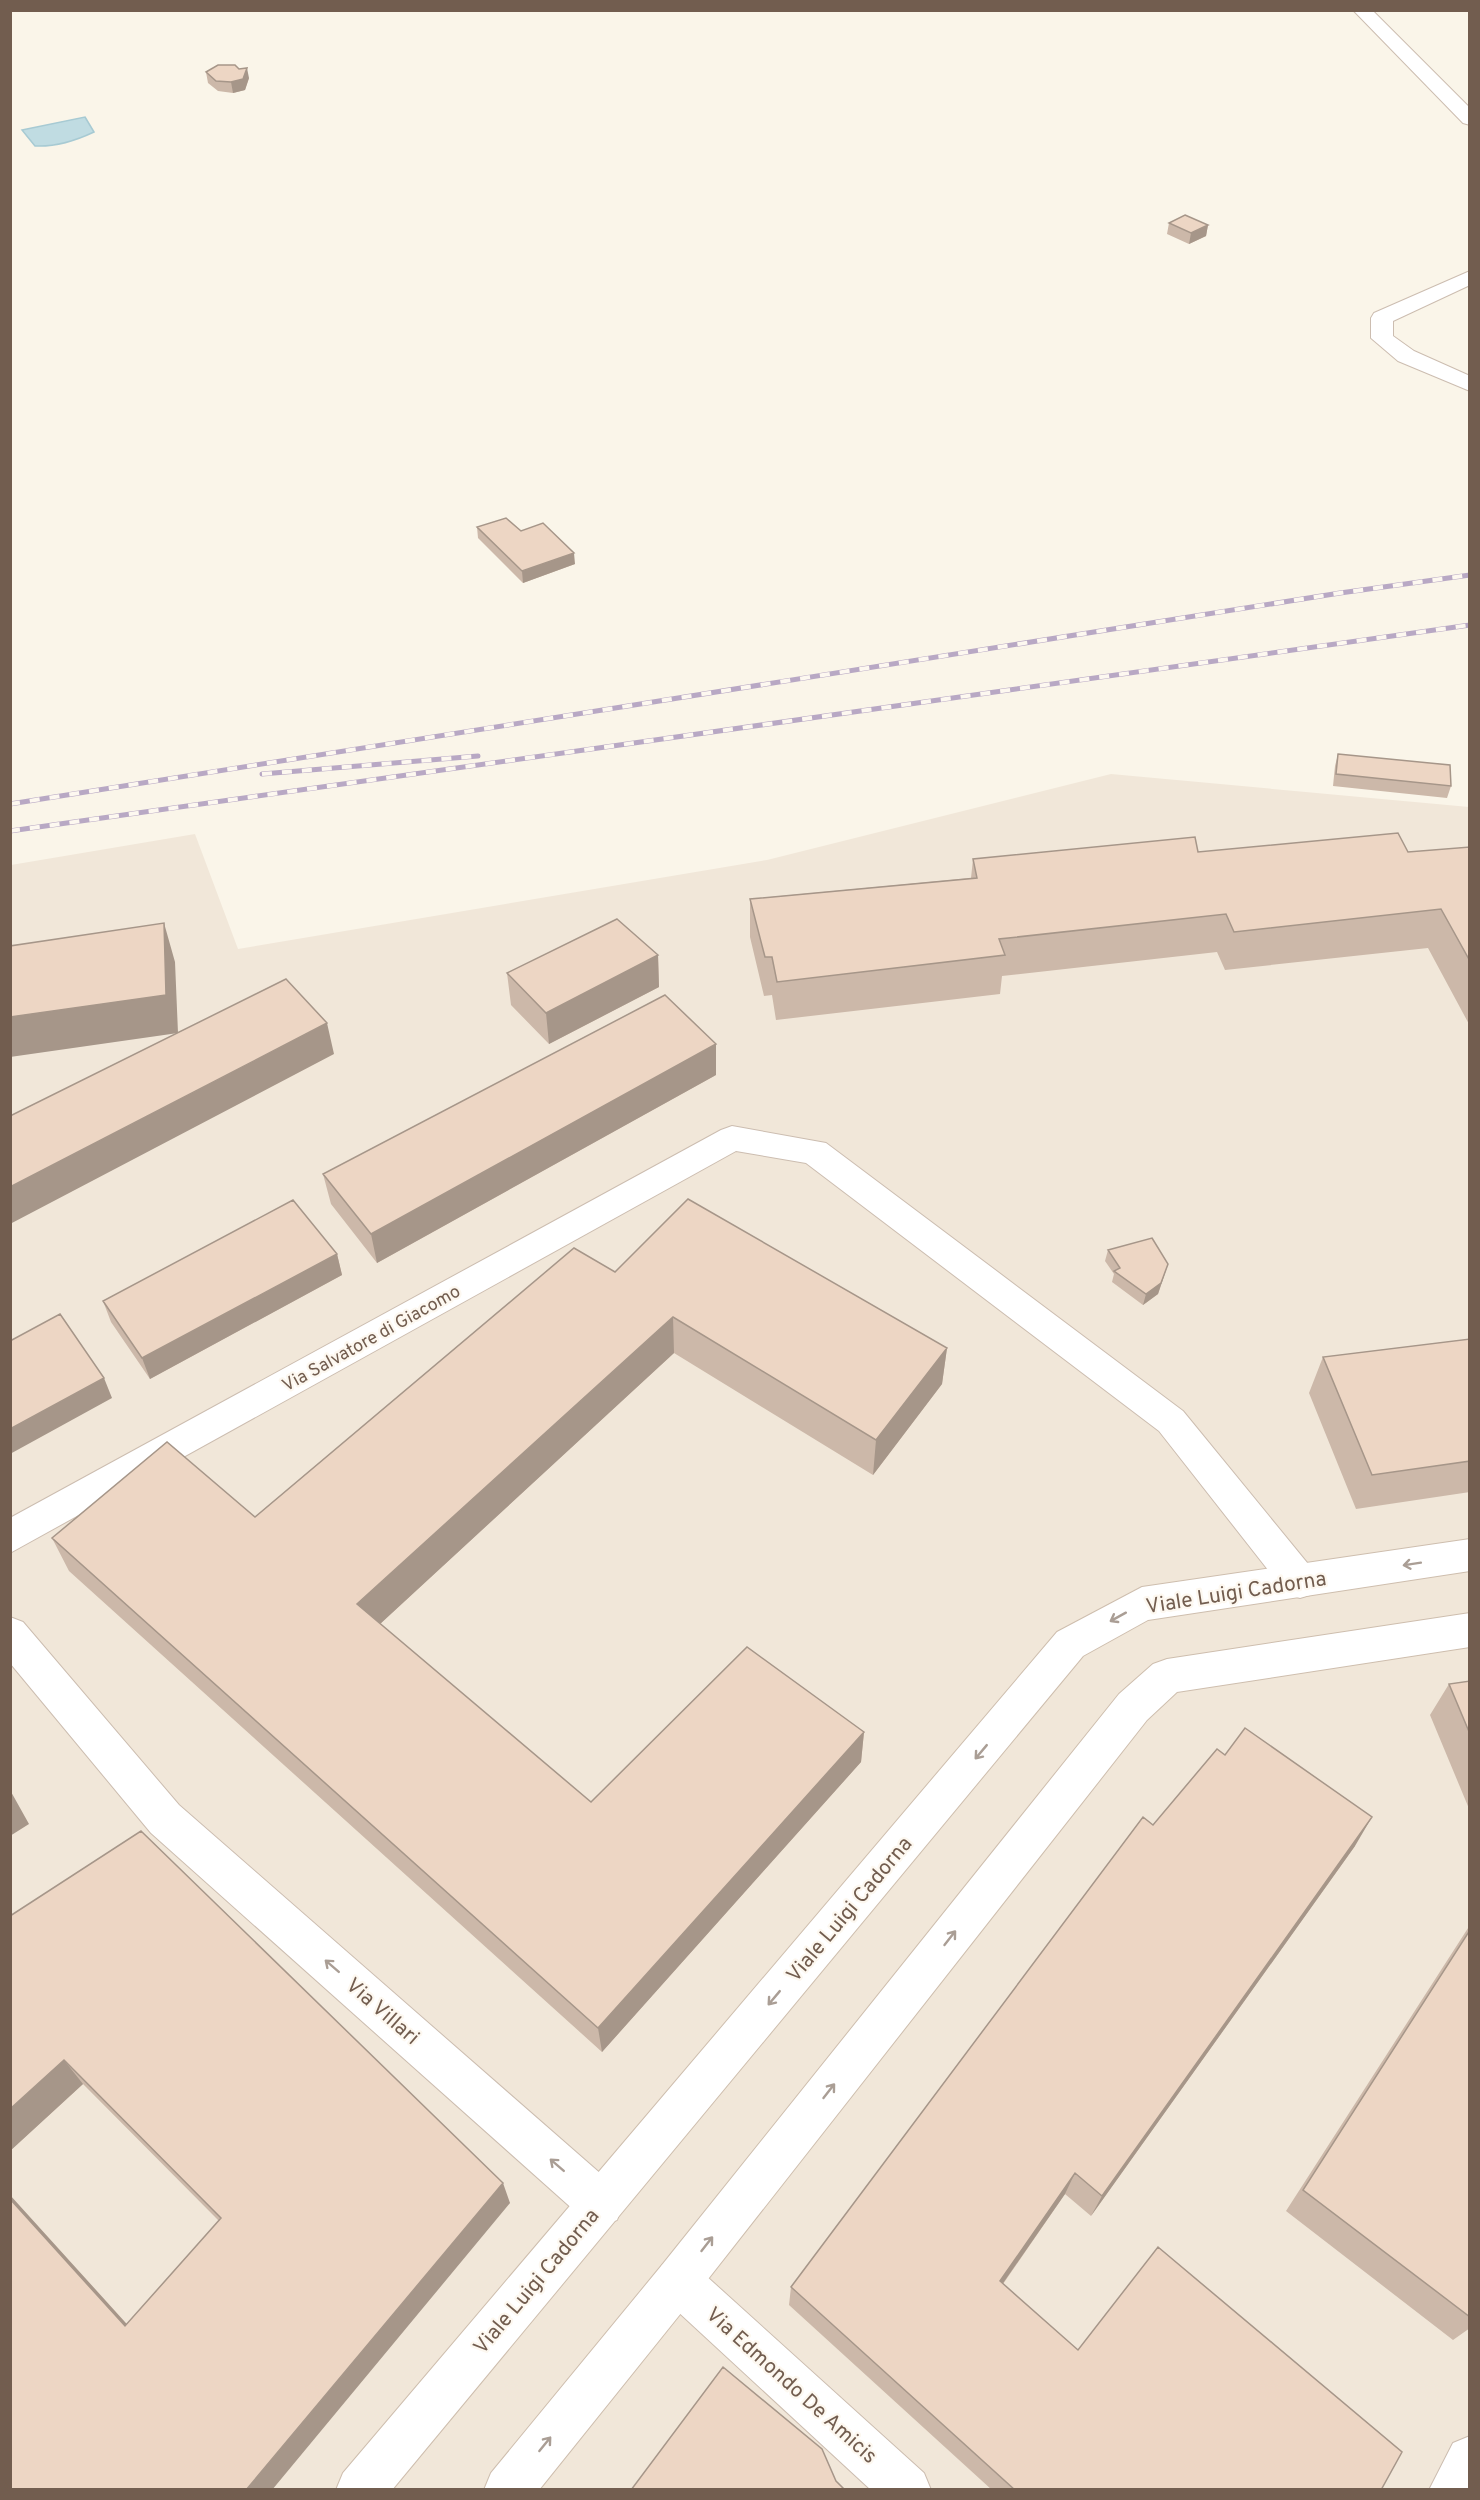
<svg xmlns="http://www.w3.org/2000/svg" width="1480" height="2500" font-family="Overpass,sans-serif">
<style>
.residential{fill:#f1e7d9}
.water{fill:#c0dce2;stroke:#a7cad3;stroke-width:1.5}
.lines{fill:none;stroke-linecap:round;stroke-linejoin:round}
.minor-casing{stroke:#ccbdb0;stroke-width:2}
.secondary-casing{stroke:#cebeae;stroke-width:2}
.minor{fill:#fff;fill-rule:evenodd}
.secondary{fill:#fff;fill-rule:evenodd}
.rail-casing{stroke:#b8a8c4;stroke-width:5}
.rail{stroke:#fdf8f0;stroke-width:4;stroke-dasharray:10;stroke-linecap:butt}
.wall{fill:#ccb8a9}
.shaded-wall{fill:#a69689}
.building{fill:#edd6c4;stroke:#a69689;stroke-width:1.5}
.oneway{stroke:#aa9e95}
.labels{text-anchor:middle;stroke-width:4.5;stroke-linejoin:round;paint-order:stroke}
.street-label{font-size:18px;fill:#725d4f;stroke:#fdf8f0}
.near-street-label{font-size:21px;fill:#725d4f;stroke:#fdf8f0}
</style>
<rect width="100%" height="100%" fill="#faf5e9"/>
<path class="residential" d="M1111 774 1469 807V2489L11 2490V865L195 834 238 949 767 860Z"/>
<path class="water" d="M85 117 94 132C77 140 54 147 35 146L22 130Z"/>
<g class="lines">
<g class="minor-casing">
<path id="minor" d="M1353 10H1372L1470 108V125L1463 123Z
M1470 271V285L1393 321V336L1414 351 1470 376V391L1398 361 1371 338V318L1374 313Z
M732 1126 826 1143 1183 1411 1313 1570 1319 1582 1313 1594 1300 1598 1287 1594 1159 1431 806 1163 736 1151 10 1553V1518L721 1130Z
M10 1617 23 1622 179 1805 617 2188 623 2204 617 2220 601 2226 585 2220 151 1833 10 1663Z
M678 2258 694 2265 924 2473 931 2490H871L662 2297 655 2281 662 2265Z
M1470 2436V2490H1429L1453 2443Z"/>
</g>
<g class="secondary-casing">
<path id="secondary" d="M1470 1539V1571L1148 1620 1083 1656 392 2490H336L343 2473 1057 1632 1142 1587Z
M1470 1613V1647L1177 1692 1147 1720 694 2297 539 2490H484L491 2473 662 2265 1119 1694 1153 1664 1167 1659Z"/>
</g>
<use href="#minor" class="minor"/>
<use href="#secondary" class="secondary"/>
<g class="rail-casing">
<path id="rail" d="M262 774 478 756
M10 804 1340 593 1470 575
M10 831 1470 625"/>
</g>
<use href="#rail" class="rail"/>
</g>
<path class="wall" d="M206 72 249 78 245 90 233 93 218 91 208 83Z
M1169 223 1208 225 1206 236 1189 244 1167 234Z
M477 527 521 531 575 564 523 583 478 538Z
M1338 754 1451 786 1447 798 1333 786 1335 766Z
M1470 847V1026L1428 948 1225 970 1217 952 1002 976 1000 994 776 1020 772 995 764 996 750 937V899L971 878 973 859 1198 852H1408Z
M658 955 659 987 549 1044 511 1005 507 973Z
M716 1075 377 1263 331 1204 323 1174Z
M1108 1250 1168 1264 1158 1294 1143 1305 1112 1282 1114 1274 1105 1261Z
M337 1254 342 1275 150 1379 111 1322 103 1301Z
M615 1272 947 1348 942 1384 873 1475 674 1353 380 1624 591 1802 864 1732 861 1762 602 2052 69 1571 52 1538 255 1517Z
M1470 1339V1492L1356 1509 1309 1393 1323 1357Z
M1470 1681V1811L1430 1715 1449 1684Z
M1153 1825 1355 1846 1091 2216 1065 2194 1003 2284 1078 2350 1381 2490H992L789 2305 791 2287Z
M141 1831 510 2203 127 2324 219 2221 83 2084 10 2151Z
M1470 1925V2328L1453 2340 1286 2211Z"/>
<path class="shaded-wall" d="M247 68 249 78 245 90 233 93 231 82Z
M1208 225 1206 236 1189 244 1191 233Z
M574 553 575 564 523 583 522 571Z
M164 923 175 962 178 1033 10 1057V1017Z
M658 955 659 987 549 1044 546 1013Z
M327 1023 334 1054 10 1224V1187Z
M716 1044V1075L377 1263 371 1234Z
M337 1254 342 1275 150 1379 142 1358Z
M1168 1264 1158 1294 1143 1305 1146 1294Z
M673 1317 674 1353 367 1636 357 1604Z
M947 1348 942 1384 873 1475 876 1440Z
M104 1378 112 1398 10 1454V1429Z
M864 1732 861 1762 602 2052 598 2028Z
M10 1790 29 1824 10 1836Z
M1372 1817 1355 1846 1091 2216 1102 2196Z
M64 2060 83 2084 10 2151V2109Z
M1075 2173 1065 2194 992 2299 1000 2281Z
M503 2183 510 2203 272 2490H246Z
M10 2195 144 2343 125 2326 10 2199Z"/>
<path class="building" d="M218 65H235L239 69 247 68 243 79 231 82 216 81 206 72Z
M1185 215 1208 225 1191 233 1169 223Z
M506 518 521 531 543 523 574 553 522 571 477 527Z
M1338 754 1450 765 1451 786 1336 774Z
M1398 833 1408 852 1470 847V961L1441 909 1234 932 1226 914 999 939 1005 955 777 982 772 957H765L750 899 977 878 973 859 1195 837 1198 852Z
M617 919 658 955 546 1013 507 973Z
M164 923 166 995 10 1017V946Z
M286 979 327 1023 10 1187V1116Z
M665 995 716 1044 371 1234 323 1174Z
M688 1199 947 1348 876 1440 673 1317 357 1604 591 1802 747 1647 864 1732 598 2028 52 1538 167 1442 255 1517 574 1248 615 1272Z
M293 1200 337 1254 142 1358 103 1301Z
M1152 1238 1168 1264 1161 1283 1146 1294 1114 1271 1120 1268 1108 1250Z
M60 1314 104 1378 10 1429V1341Z
M1470 1339V1461L1372 1475 1323 1357Z
M1470 1681V1734L1449 1684Z
M1245 1728 1372 1817 1102 2196 1075 2173 1000 2281 1078 2350 1158 2247 1402 2452 1381 2490H1015L791 2287 1143 1817 1153 1825 1217 1749 1225 1755Z
M141 1831 503 2183 246 2490H10V2199L125 2326 221 2218 64 2060 10 2109V1916Z
M1470 1930V2317L1303 2190Z
M723 2367 822 2449 836 2481 845 2490H631Z"/>
<defs><path id="oneway-shaft" d="M-6 0H5M1.5-3L5.5 0L1.5 3" fill="none" stroke-width="1.6" stroke-linecap="round" stroke-linejoin="round" transform="scale(1.5)"/></defs>
<g class="oneway">
<use href="#oneway-shaft" transform="translate(1412 1564) rotate(171)"/>
<use href="#oneway-shaft" transform="translate(1118 1617) rotate(151)"/>
<use href="#oneway-shaft" transform="translate(981 1752) rotate(130)"/>
<use href="#oneway-shaft" transform="translate(950 1938) rotate(-52)"/>
<use href="#oneway-shaft" transform="translate(332 1966) rotate(-139)"/>
<use href="#oneway-shaft" transform="translate(774 1998) rotate(130)"/>
<use href="#oneway-shaft" transform="translate(829 2091) rotate(-52)"/>
<use href="#oneway-shaft" transform="translate(557 2165) rotate(-139)"/>
<use href="#oneway-shaft" transform="translate(707 2244) rotate(-52)"/>
<use href="#oneway-shaft" transform="translate(545 2444) rotate(-51)"/>
</g>
<g class="labels">
<g class="street-label">
<text transform="translate(371 1338) rotate(-29)" y="6">Via Salvatore di Giacomo</text>
</g>
<g class="near-street-label">
<text transform="translate(1236 1592) rotate(-9)" y="7">Viale Luigi Cadorna</text>
<text transform="translate(849 1909) rotate(-50)" y="7">Viale Luigi Cadorna</text>
<text transform="translate(383 2011) rotate(41)" y="7">Via Villari</text>
<text transform="translate(536 2281) rotate(-50)" y="7">Viale Luigi Cadorna</text>
<text transform="translate(792 2385) rotate(42)" y="7">Via Edmondo De Amicis</text>
</g>
</g>
<rect width="1480" height="2500" fill="none" stroke="#725d4f" stroke-width="24"/>
</svg>
